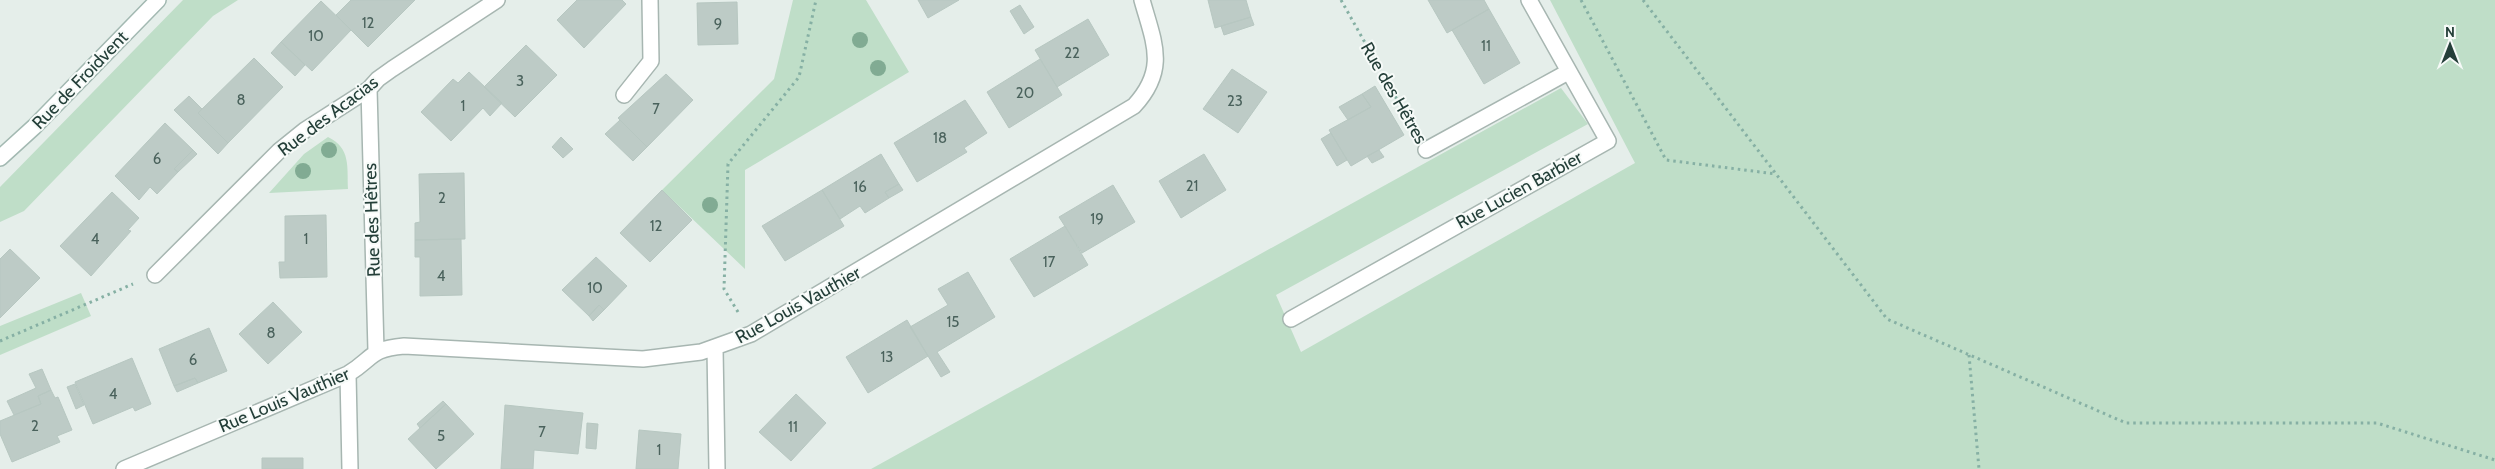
<svg xmlns="http://www.w3.org/2000/svg" width="2495" height="469" font-family="Cabin,sans-serif">
<style>
.green{fill:#bfdec8}
.building{fill:#bdcbc6;stroke:#b7c7c1}
.lines{fill:none;stroke-linecap:round;stroke-linejoin:round}
.street-casing{stroke:#a7b6b1;stroke-width:18}
.secondary-casing{stroke:#a3b9b2;stroke-width:18}
.path{stroke:#86b0a4;stroke-width:3;stroke-dasharray:2.5 4;stroke-linecap:butt}
.street{stroke:#fff;stroke-width:15}
.secondary{stroke:#fff;stroke-width:15}
.tree{fill:#81ab93}
.labels{text-anchor:middle;stroke-width:4;stroke-linejoin:round;paint-order:stroke}
.number-label{font-size:15px;fill:#4a625c}
.street-label{font-size:18px;fill:#243f39;stroke:#f6faf8}
</style>
<rect width="100%" height="100%" fill="#e5eeea"/>
<path class="green" d="M183 0H238L213 16 24 211 0 222V187Z
M793 0H866L909 72 745 170V269L662 190 774 79Z
M1550 0H2495V469H871L1561 88 1588 124 1276 295 1301 352 1635 163Z
M328 137C351 148 347 167 348 189L269 193 304 154Z
M81 293 91 316 0 355V326Z"/>
<path class="building" d="M351 0H415L368 47 336 15Z
M577 0H622L626 4 584 48 557 20Z
M918 0H959L928 18Z
M1208 0H1246L1251 17 1215 28Z
M1428 0H1484L1489 9 1447 33Z
M321 1 351 30 312 71 281 42Z
M737 2 738 44 698 45 697 3Z
M1020 5 1034 27 1024 34 1010 11Z
M1489 9 1520 63 1484 84 1452 30Z
M1251 17 1254 25 1224 35 1221 26Z
M1088 19 1109 55 1057 87 1035 50Z
M281 42 305 65 295 76 271 53Z
M526 45 557 75 515 117 484 87Z
M254 58 283 87 228 143 198 113Z
M1040 59 1062 95 1009 128 987 92Z
M1232 69 1267 92 1238 133 1203 109Z
M469 72 502 103 490 116 483 108 451 141 421 112 453 79 458 83Z
M666 74 693 100 647 147 618 118Z
M1375 86 1404 135 1351 166 1329 130 1371 107 1362 94Z
M1362 94 1371 107 1348 120 1339 107Z
M189 96 202 109 198 113 228 143 218 154 174 110Z
M965 100 987 133 964 148 967 152 917 182 894 143Z
M620 120 647 147 633 161 605 134Z
M165 123 193 150 174 169 178 172 157 194 150 187 139 200 115 176Z
M1331 133 1347 160 1337 166 1321 139Z
M561 137 573 149 563 158 552 147Z
M193 150 197 154 178 172 174 169Z
M1379 150 1384 157 1372 163 1367 156Z
M881 154 899 184 885 192 889 198 865 213 860 206 840 219 822 190Z
M1204 154 1226 190 1181 218 1159 181Z
M464 173 465 239 415 240V223L420 222 419 174Z
M899 184 903 190 889 198 885 192Z
M1113 185 1135 222 1082 253 1059 217Z
M662 190 692 220 650 262 620 233Z
M822 190 844 226 785 261 762 226Z
M112 192 139 218 128 230 131 231 91 276 60 246Z
M326 215 327 277 280 278 279 262H285V216Z
M1065 226 1088 265 1034 297 1010 259Z
M461 239 462 295 420 296V257H415V240Z
M10 249 40 278 0 318V259Z
M596 257 627 286 604 310 599 305 589 316 562 290Z
M968 272 995 317 937 352 950 372 941 377 910 327 948 305 938 289Z
M273 302 302 332 268 364 239 334Z
M599 305 604 310 593 321 589 316Z
M907 320 928 356 868 393 846 357Z
M209 328 227 371 198 383 195 378 174 386 159 349Z
M132 358 151 404 135 411 133 407 93 424 75 382Z
M42 369 51 390 38 396 41 404 14 415 7 401 36 388 29 374Z
M195 378 198 383 177 392 174 386Z
M75 384 84 405 76 409 67 387Z
M51 390 55 398 58 397 72 430 57 436 60 442 12 462 0 434V421L41 404 38 396Z
M796 394 826 423 791 461 759 432Z
M443 401 446 404 420 428 417 424Z
M446 404 474 434 436 469 408 439Z
M505 405 583 413 578 454 534 450 533 469H501Z
M587 423 598 424 596 449 586 448Z
M639 430 681 434 678 469H636Z
M262 458H303V469H262Z"/>
<g class="lines">
<g class="street-casing">
<path id="street" d="M369 89 376 351
M624 95 651 61 650 0
M1426 150 1568 72
M155 275 279 151 305 130 369 89 378 79 392 69 497 0
M1291 319 1608 141 1529 0
M715 348 717 469
M348 374 350 469
M124 469 348 374C374 358 369 349 404 346L643 359 701 352 751 334 1134 106C1168 69 1154 43 1142 0"/>
</g>
<g class="secondary-casing">
<path id="secondary" d="M0 158 34 127 158 0"/>
</g>
<path class="path" d="M1341 0 1413 128
M1581 0 1666 160 1776 174
M1643 0 1887 319 2126 423H2377L2495 460
M738 312 724 289 728 164 799 77 816 0
M0 341 133 284
M1969 355 1979 469"/>
<use href="#street" class="street"/>
<use href="#secondary" class="secondary"/>
</g>
<g class="tree">
<circle cx="860" cy="40" r="8"/>
<circle cx="878" cy="68" r="8"/>
<circle cx="329" cy="150" r="8"/>
<circle cx="303" cy="171" r="8"/>
<circle cx="710" cy="205" r="8"/>
</g>
<g class="labels">
<g class="number-label">
<text x="368" y="28">12</text>
<text x="718" y="29">9</text>
<text x="316" y="41">10</text>
<text x="1486" y="51">11</text>
<text x="1072" y="58">22</text>
<text x="520" y="86">3</text>
<text x="1025" y="98">20</text>
<text x="241" y="105">8</text>
<text x="1235" y="106">23</text>
<text x="463" y="111">1</text>
<text x="656" y="114">7</text>
<text x="940" y="143">18</text>
<text x="157" y="164">6</text>
<text x="1192" y="191">21</text>
<text x="860" y="192">16</text>
<text x="442" y="203">2</text>
<text x="1097" y="224">19</text>
<text x="656" y="231">12</text>
<text x="95" y="244">4</text>
<text x="306" y="244">1</text>
<text x="1049" y="267">17</text>
<text x="441" y="281">4</text>
<text x="595" y="293">10</text>
<text x="953" y="327">15</text>
<text x="271" y="338">8</text>
<text x="887" y="362">13</text>
<text x="193" y="365">6</text>
<text x="113" y="399">4</text>
<text x="35" y="431">2</text>
<text x="793" y="432">11</text>
<text x="542" y="437">7</text>
<text x="441" y="441">5</text>
<text x="659" y="455">1</text>
</g>
<g class="street-label">
<text transform="translate(80 80) rotate(-46)" y="6">Rue de Froidvent</text>
<text transform="translate(1394 93) rotate(60)" y="6">Rue des Hêtres</text>
<text transform="translate(328 116) rotate(-37)" y="6">Rue des Acacias</text>
<text transform="translate(1519 190) rotate(-29)" y="6">Rue Lucien Barbier</text>
<text transform="translate(372 220) rotate(-92)" y="6">Rue des Hêtres</text>
<text transform="translate(798 305) rotate(-29)" y="6">Rue Louis Vauthier</text>
<text transform="translate(284 400) rotate(-23)" y="6">Rue Louis Vauthier</text>
</g>
</g>
<g transform="translate(2450 45)" stroke="#f6faf8" stroke-width="4" paint-order="stroke">
<path d="M0-4L9 19L0 12L-9 19Z" fill="#243f39"/>
<text y="-8" font-size="14" font-weight="bold" text-anchor="middle" fill="#243f39">N</text>
</g>
</svg>
